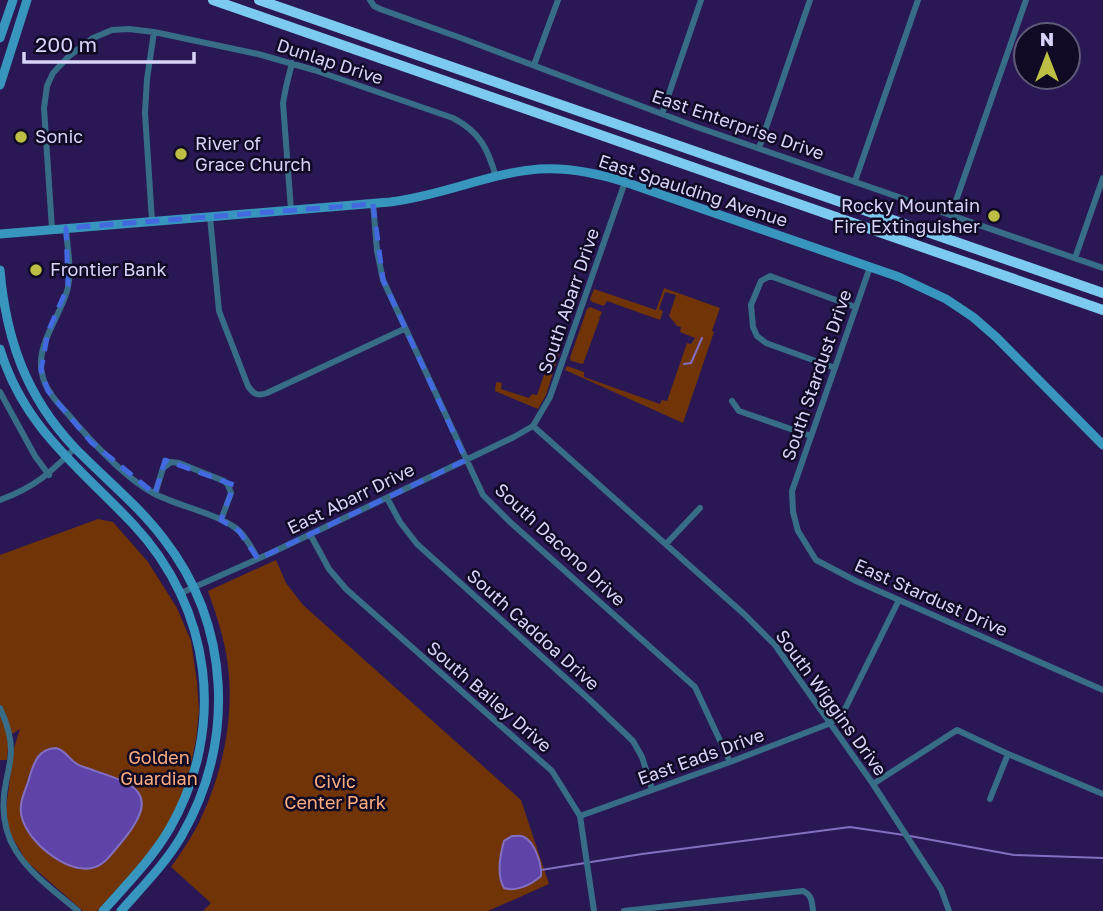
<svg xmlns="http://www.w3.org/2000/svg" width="1103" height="911" font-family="'Golos Text',sans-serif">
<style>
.green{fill:#703407;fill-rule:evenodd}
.water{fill:#5e44a9;stroke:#836fc1;stroke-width:2}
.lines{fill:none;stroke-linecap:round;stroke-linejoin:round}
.stream{stroke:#836fc1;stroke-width:2}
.street{stroke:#386d87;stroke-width:6}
.secondary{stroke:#3895be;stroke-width:9}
.highway{stroke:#7dcaf0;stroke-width:10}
.marked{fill:none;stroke:#4269df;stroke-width:5;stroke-dasharray:14 9;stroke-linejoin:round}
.poi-dot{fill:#bcbf44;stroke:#100a24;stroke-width:2.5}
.labels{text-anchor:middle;stroke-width:5;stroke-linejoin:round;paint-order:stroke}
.street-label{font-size:18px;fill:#d8d3f9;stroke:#100a24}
.poi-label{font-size:18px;fill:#d8d3f9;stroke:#100a24;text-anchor:start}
.park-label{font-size:18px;fill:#fdae80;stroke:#100a24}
</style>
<rect width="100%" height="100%" fill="#291854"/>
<path class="green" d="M664 288 720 308 712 331 714 332 683 423 565 370 567 366 584 372V377L660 404 662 400 667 401 687 343 691 344 695 338 680 332 681 327 677 326 669 316 676 295 665 292 659 309 663 311 660 320 607 301 604 306 592 302 590 299 594 289 656 310Z
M590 307 602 312 600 317 597 316 600 318 583 364 571 361 570 358 587 309Z
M555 337 564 338 546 395 538 409 495 391 496 382 502 383 501 389 529 398 532 394 537 395 555 343 551 340Z
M98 519 113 522 148 562 177 608 191 641 197 682 199 711 196 740 186 788 169 825 148 855 97 911H83L26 861 11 835 7 821 6 808 14 748 20 729 9 736 7 760H0V555ZM56 748C68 750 68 761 78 765 97 774 118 777 137 789L58 860C44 849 26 837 22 818 19 802 24 793 28 779 33 764 37 750 56 748Z
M276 560 286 583 303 605 521 800 549 884 488 911H203L211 903 171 867C183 850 194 834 202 816 225 766 236 707 226 653 222 631 215 611 208 591Z"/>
<path class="water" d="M56 748C68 751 69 762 81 766 129 783 168 788 120 844 112 853 104 866 92 868 66 873 29 843 22 818 18 805 24 794 28 782 33 766 36 749 56 748Z
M512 836C516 836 521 835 524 837 535 842 542 865 541 876 531 885 516 892 504 888 496 874 500 855 504 841Z"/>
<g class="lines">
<path class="stream" d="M684 364 691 363 702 338
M910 836 1014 855 1103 858
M591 862 642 854 850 827 904 835
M541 870 585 863"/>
<path class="street" d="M370 0 374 6 380 9 461 38 694 126 1103 268
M534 65 558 0
M662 114 701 0
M759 148 810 0
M855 181 918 0
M373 204 377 251 383 280 483 495 510 522 695 687 730 762
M291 210 283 103 286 87 292 63
M951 215 1026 0
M210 217 219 311 248 386C254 395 258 396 267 393L404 329
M152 221 145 113 147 79 154 32
M66 228C67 247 72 268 68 287 63 313 35 344 42 373 43 379 46 387 50 392 54 400 61 406 67 413 89 439 122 476 153 493 177 506 216 513 237 529 246 536 252 549 258 559
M52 229 44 108 47 86 53 73 69 56 93 38 112 30 129 29 154 32 258 54 314 70 453 118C480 132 488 149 496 177
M1075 258 1103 178
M870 267 792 491 793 512 798 531 816 560 856 581 1103 690
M835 368 766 343 757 336 753 327 751 305 761 281 770 276 855 307
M0 392 35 456 49 475
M732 401 739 411 811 436
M533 426 744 614 775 645 873 784 941 889 949 911
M155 494 163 468 171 462 179 463 224 481 228 485 231 493 221 520
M387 498 400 522 417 544 591 701 633 741 642 757 652 789
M0 500C35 487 49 474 75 448
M310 534 329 569 346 589 552 771 580 816 594 911
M666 544 700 508
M181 593 271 553 514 437 533 426 550 397 625 182
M0 708C6 721 11 736 11 750 11 761 8 772 6 782 1 806 3 830 16 851 31 875 57 893 78 911
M873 784 957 730 1008 754 1103 794
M990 799 1008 754
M580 816 730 762 831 723 844 711 899 600
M624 911 803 891C812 895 812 902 813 911"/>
<path class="secondary" d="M0 38 13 0
M0 85 27 0
M0 234 390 202C441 196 489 173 539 169 569 167 597 173 625 182L899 277 946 299 973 317 996 337 1103 445
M0 270C6 339 26 396 74 447 104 478 137 504 163 538 231 625 236 742 181 837 165 864 142 887 121 911
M0 349C24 428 79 467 133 524 212 608 227 728 170 828 152 859 126 885 103 911"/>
<path class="highway" d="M213 0 1103 310
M259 0 1103 293"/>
</g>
<path class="marked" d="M373 204 383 280 466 460 258 559 239 531 221 520 234 485 165 460 155 494 91 442 48 391 41 370 48 332 68 286 66 228Z"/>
<g class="poi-dot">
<circle cx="21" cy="137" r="7"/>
<circle cx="181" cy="154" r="7"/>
<circle cx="994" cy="216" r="7"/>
<circle cx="36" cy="270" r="7"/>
</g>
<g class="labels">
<g class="street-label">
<text transform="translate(330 62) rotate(18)" y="6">Dunlap Drive</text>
<text transform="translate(738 125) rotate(19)" y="6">East Enterprise Drive</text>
<text transform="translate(693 191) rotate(18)" y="6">East Spaulding Avenue</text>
<text transform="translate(569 301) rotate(-71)" y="6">South Abarr Drive</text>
<text transform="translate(817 375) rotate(-71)" y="6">South Stardust Drive</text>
<text transform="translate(351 499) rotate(-26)" y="6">East Abarr Drive</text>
<text transform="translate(560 545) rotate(43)" y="6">South Dacono Drive</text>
<text transform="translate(931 598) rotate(24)" y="6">East Stardust Drive</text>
<text transform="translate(533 630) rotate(42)" y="6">South Caddoa Drive</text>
<text transform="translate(489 697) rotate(41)" y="6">South Bailey Drive</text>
<text transform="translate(831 703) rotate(54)" y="6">South Wiggins Drive</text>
<text transform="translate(701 757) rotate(-20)" y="6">East Eads Drive</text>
</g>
<g class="poi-label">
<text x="35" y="143">Sonic</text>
<text x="195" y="150">River of<tspan x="195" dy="21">Grace Church</tspan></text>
<text x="980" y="212" text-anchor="end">Rocky Mountain<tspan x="980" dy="21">Fire Extinguisher</tspan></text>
<text x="50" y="276">Frontier Bank</text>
</g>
<g class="park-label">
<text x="159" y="764">Golden<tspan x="159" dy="21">Guardian</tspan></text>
<text x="335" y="788">Civic<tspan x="335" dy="21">Center Park</tspan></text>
</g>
</g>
<g transform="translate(1047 56)"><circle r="33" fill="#100a24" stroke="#605a79" stroke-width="2"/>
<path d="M0-5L12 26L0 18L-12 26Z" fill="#bcbf44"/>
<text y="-10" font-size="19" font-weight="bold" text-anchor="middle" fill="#d8d3f9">N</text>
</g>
<path d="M24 52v10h170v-10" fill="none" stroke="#d8d3f9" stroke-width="3.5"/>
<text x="35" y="52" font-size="21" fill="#d8d3f9" stroke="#100a24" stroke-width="5" paint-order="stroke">200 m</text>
</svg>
